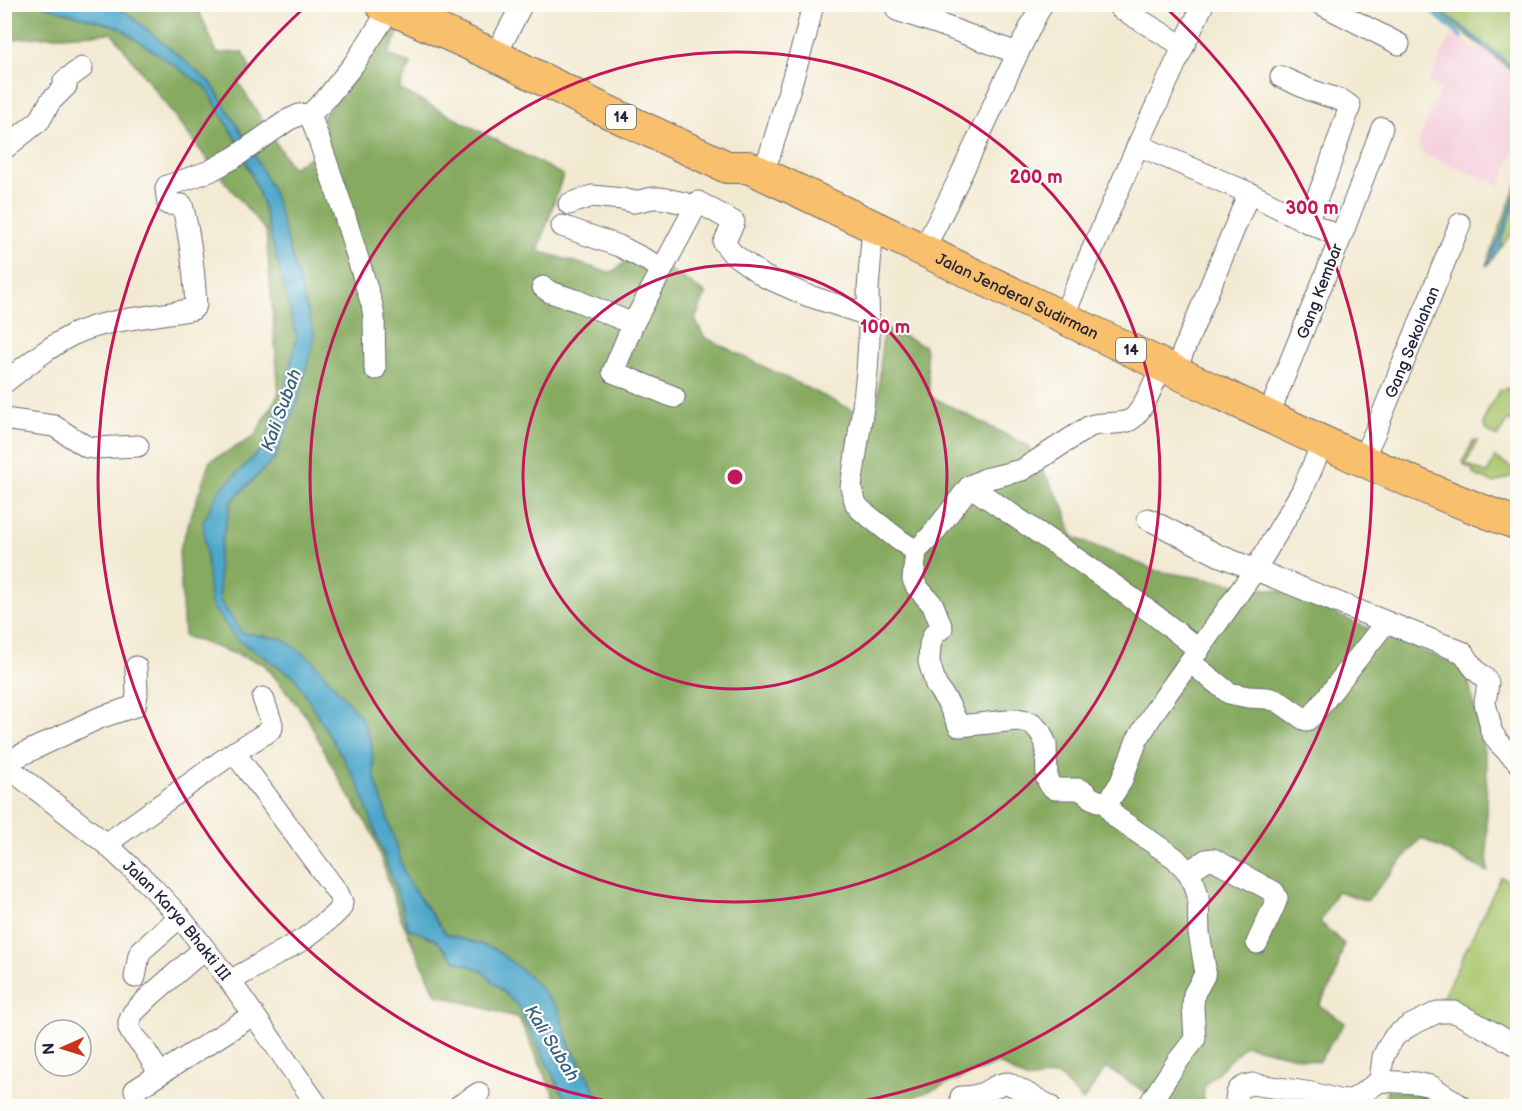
<svg xmlns="http://www.w3.org/2000/svg" width="1522" height="1111" font-family="'Balsamiq Sans',sans-serif">
<style>
.built{fill:#f4cfdd}
.green{fill:#a8c56c;stroke:#657454;stroke-width:1.5}
.forest{fill:#86aa60;stroke:#54664e;stroke-width:1.5}
.water{fill:#4da7ca;stroke:#386482;stroke-width:1.5}
.lines{fill:none;stroke-linecap:round;stroke-linejoin:round}
.stream{stroke:#4da7ca;stroke-width:4.5}
.minor-casing{stroke:#6b6870;stroke-width:23}
.highway-casing{stroke:#6b6870;stroke-width:34}
.minor{stroke:#fff;stroke-width:21}
.highway{stroke:#f8bf6c;stroke-width:32}
.ring{fill:none;stroke:#c2185b;stroke-width:3}
.labels{text-anchor:middle;stroke-width:4.5;stroke-linejoin:round;paint-order:stroke}
.shield{fill:#fdfcf7;stroke:#646373;stroke-width:1.5}
.shield-label{font-size:15px;font-weight:bold;fill:#22223b}
.street-label{font-size:16px;fill:#22223b;stroke:#fdfcf7}
.water-label{font-size:18px;font-style:italic;fill:#355e7b;stroke:#fdfcf7}
.centre{fill:#c2185b;stroke:#fdfcf7;stroke-width:3}
.ring-label{font-size:18px;text-anchor:middle;font-weight:bold;fill:#c2185b;stroke:#fdfcf7;stroke-width:4.5;stroke-linejoin:round;paint-order:stroke}
</style>
<rect width="100%" height="100%" fill="#fdfcf7"/>
<filter id="ink" filterUnits="userSpaceOnUse"><feTurbulence type="fractalNoise" baseFrequency=".0167" numOctaves="2"/><feDisplacementMap in="SourceGraphic" scale="12" xChannelSelector="R" yChannelSelector="G"/><feConvolveMatrix kernelMatrix="1 2 1 2 8 2 1 2 1" color-interpolation-filters="sRGB"/></filter>
<filter id="wash" filterUnits="userSpaceOnUse"><feTurbulence type="fractalNoise" baseFrequency=".008" numOctaves="4" result="noise"/><feDisplacementMap in="SourceGraphic" scale="24" xChannelSelector="R" yChannelSelector="G"/><feGaussianBlur stdDeviation="1.35" result="paint"/><feColorMatrix in="noise" values="0 0 0 0 0 0 0 0 0 0 0 0 0 0 0 0 0 1.4 0 .05"/><feComposite in="paint" operator="in"/></filter>
<g filter="url(#wash)">
<rect width="100%" height="100%" fill="#f2e9d1"/>
<path class="built" d="M1452 33 1473 48 1487 52 1517 76V143L1500 185 1421 153 1418 142 1440 90 1428 84Z"/>
<path class="green" d="M1424 5H1517V75L1471 38Z
M1517 183V226L1487 266 1486 265Z
M1508 388 1517 391V426L1508 420 1497 437C1493 434 1487 432 1485 428 1480 419 1495 398 1500 390Z
M1473 441H1477L1466 464 1487 474 1495 457 1517 471V474L1494 483 1473 474V470L1465 466 1463 462Z
M1501 877 1517 885V1038L1441 1001Z"/>
<path class="forest" d="M196 4 217 53 243 52 251 70 238 82 269 131 249 145 211 83 106 5Z
M4 5H40L118 27 206 87 242 151 213 167 112 33 24 38 5 40Z
M391 24 400 29 388 55 411 64 399 89 563 175 538 251 611 273 641 250 706 294 695 319 704 337 852 410 877 414 883 327 925 346 930 396 1028 446 1063 505 1073 537 1157 571 1285 592 1361 625 1466 669 1487 766 1486 805 1488 872 1421 838 1367 901 1337 891 1320 922 1344 944 1334 980 1319 1005 1345 1023 1318 1062 1245 1045 1205 1085 1202 1106H1167L1106 1067 1083 1101 1058 1075 1027 1080 998 1063 897 1104 896 1106H603L591 1082 569 1044 557 1009 495 949 446 934 407 881 375 778 371 740 283 639 242 633 220 601 218 557 231 502 275 458 298 400 315 337 252 150 271 135 292 168 318 152 338 206 378 371 322 118 370 58Z
M243 155 262 201 297 338 283 397 262 449 220 490 204 522 211 604 236 639 295 677 358 783 400 900 408 928 436 940 455 960 482 971 520 1007 561 1091 574 1106H559L519 1018 436 994 400 916 373 834 339 779 307 717 264 664 184 636 179 551 210 461 254 437 279 393 266 231 221 177Z
M1387 1090 1427 1094 1420 1106H1383Z"/>
<path class="water" d="M40 5H106L126 12 211 83 252 150 274 194 315 337 298 400 275 458 231 502 218 557 220 601 242 633 283 639 313 661 360 716 371 740 375 778 407 881 446 934 495 949 529 976 558 1009 569 1044 591 1082 603 1106H574L561 1091 519 1007 482 971 455 960 436 940 408 928 400 900 358 783 295 677 236 639 211 604 203 522 220 490 262 449 283 397 297 338 262 201 242 150 206 87 118 27Z
M1431 5H1435L1517 69V73Z
M1517 190V199L1502 239 1500 248 1488 264V261L1499 239Z"/>
<g class="lines">
<path class="stream" d="M1424 4 1462 37"/>
</g>
</g>
<g filter="url(#ink)">
<g class="lines">
<g class="minor-casing">
<g id="minor">
<path d="M897 4V10L936 23 1017 53"/>
<path d="M1321 4 1399 44"/>
<path d="M1120 8 1183 46"/>
<path d="M502 43 522 4"/>
<path d="M1281 77 1310 90 1343 101 1350 106 1326 176 1307 222"/>
<path d="M310 114 343 210 372 305 374 317 375 369"/>
<path d="M1138 145 1203 4"/>
<path d="M4 149 40 120 50 102 66 86 64 81 82 68"/>
<path d="M761 173 770 154 806 34 813 4"/>
<path d="M569 204 592 196 622 199 634 202 653 198H661L684 203 694 208"/>
<path d="M562 226 619 246 662 268"/>
<path d="M873 226 868 289 869 340 867 372 863 407 851 487 856 504 861 510 899 540 916 551"/>
<path d="M1341 237 1382 128"/>
<path d="M923 250C967 170 1000 85 1042 4"/>
<path d="M543 287 550 292 578 301 633 324"/>
<path d="M1063 317 1138 145 1249 193"/>
<path d="M1175 371 1249 193 1307 222 1341 237 1268 416"/>
<path d="M4 383C26 366 47 348 72 335 108 318 155 317 193 309L196 305C194 271 191 237 182 205L168 204 166 189 167 186 210 171 235 157 288 120 299 115 310 114 325 100 354 64 390 9"/>
<path d="M674 397 613 372 633 324 698 202 734 222 724 243 733 254 765 277 806 295 868 315"/>
<path d="M4 419 54 426 87 447 94 448 138 446"/>
<path id="s1" d="M1362 460 1375 432 1460 224"/>
<path d="M970 486C1047 539 1126 590 1199 650"/>
<path d="M1148 519 1218 555 1462 652C1468 657 1469 663 1474 668 1478 674 1484 675 1488 683L1485 703 1490 723 1491 731 1498 742 1518 762"/>
<path d="M1190 662 1229 693 1248 697 1267 698 1278 701 1304 719 1307 720 1313 715 1386 622"/>
<path d="M4 763 99 718 135 706 137 694 136 667"/>
<path id="s2" d="M4 764 106 844 152 887 180 917 230 981 318 1106"/>
<path d="M1109 805 1091 798 1085 792 1078 789H1055L1050 785 1047 779 1046 744 1041 733 1032 723 1017 720 959 726 948 703 936 685 929 662 930 645 933 635 942 628 933 605 916 586 913 579 916 551 932 535 970 486 985 479 1022 470 1090 426C1102 422 1115 425 1128 421 1141 417 1156 378 1162 365"/>
<path d="M106 844 227 757 269 731 272 728V724L263 698"/>
<path d="M1188 872 1206 860 1213 859 1274 892 1277 898 1275 904 1257 943"/>
<path d="M135 977 139 955 142 950 180 917"/>
<path d="M230 981 304 939 332 917 341 908 342 902 338 893 234 752"/>
<path d="M160 1074 142 1045 132 1034 129 1028V1022L133 1013 150 996 204 949"/>
<path d="M1380 1081 1383 1057 1388 1047 1395 1036 1409 1026 1438 1012H1455L1518 1046"/>
<path d="M135 1090 253 1015"/>
<path d="M961 1097C968 1097 974 1096 981 1094 991 1090 997 1083 1008 1083L1050 1106"/>
<path d="M459 1106 479 1093"/>
<path d="M1148 1106 1177 1062 1195 1039 1193 1007 1194 994 1204 976 1205 968 1199 933 1198 896 1195 885 1188 872 1175 858 1117 818 1111 811 1108 802 1121 782 1137 740 1156 709 1255 570 1302 491 1323 442"/>
<path d="M1236 1106C1236 1092 1236 1087 1252 1084L1312 1093 1342 1101 1354 1099 1380 1081 1416 1083 1431 1086 1461 1106"/>
</g>
</g>
<g class="highway-casing">
<g id="highway">
<path id="s3" d="M381 4 496 56 600 108 727 167H748L761 173C899 238 1037 305 1174 371 1287 425 1399 481 1518 524"/>
</g>
</g>
<use href="#minor" class="minor"/>
<use href="#highway" class="highway"/>
</g>
</g>
<g class="ring">
<circle cx="735" cy="477" r="212"/>
<circle cx="735" cy="477" r="425"/>
<path d="M635 1106A637 637 0 0 1 305 7M1165 7A637 637 0 0 1 835 1106"/>
</g>
<g class="labels">
<g class="shield">
<rect x="606" y="105" width="30" height="24" rx="4.5"/>
<rect x="1116" y="338" width="30" height="24" rx="4.5"/>
</g>
<g class="shield-label">
<text x="621" y="122">14</text>
<text x="1131" y="355">14</text>
</g>
<g class="street-label">
<text transform="translate(1319 291) rotate(-69)" y="6">Gang Kembar</text>
<text dy="6" stroke="none"><textPath href="#s3" startOffset="702">Jalan Jenderal Sudirman</textPath></text>
<text dy="6" stroke="none"><textPath href="#s1" startOffset="128">Gang Sekolahan</textPath></text>
<text dy="6" stroke="none"><textPath href="#s2" startOffset="234">Jalan Karya Bhakti III</textPath></text>
</g>
<g class="water-label">
<text transform="translate(281 410) rotate(-70)" y="6">Kali Subah</text>
<text transform="translate(552 1043) rotate(58)" y="6">Kali Subah</text>
</g>
</g>
<circle cx="735" cy="477" r="9" class="centre"/>
<g class="ring-label">
<text x="1036" y="183">200 m</text>
<text x="1312" y="214">300 m</text>
<text x="885" y="333">100 m</text>
</g>
<rect width="1522" height="1111" fill="none" stroke="#fdfcf7" stroke-width="24"/>
<g transform="translate(63 1048) rotate(267)"><circle r="28" fill="#fdfcf7" stroke="#a5a5ac" stroke-width="1.5"/>
<path d="M0-4.5L10 22L0 15L-10 22Z" fill="#c8321e"/>
<text y="-9" font-size="16" font-weight="bold" text-anchor="middle" fill="#22223b">N</text>
</g>
</svg>
